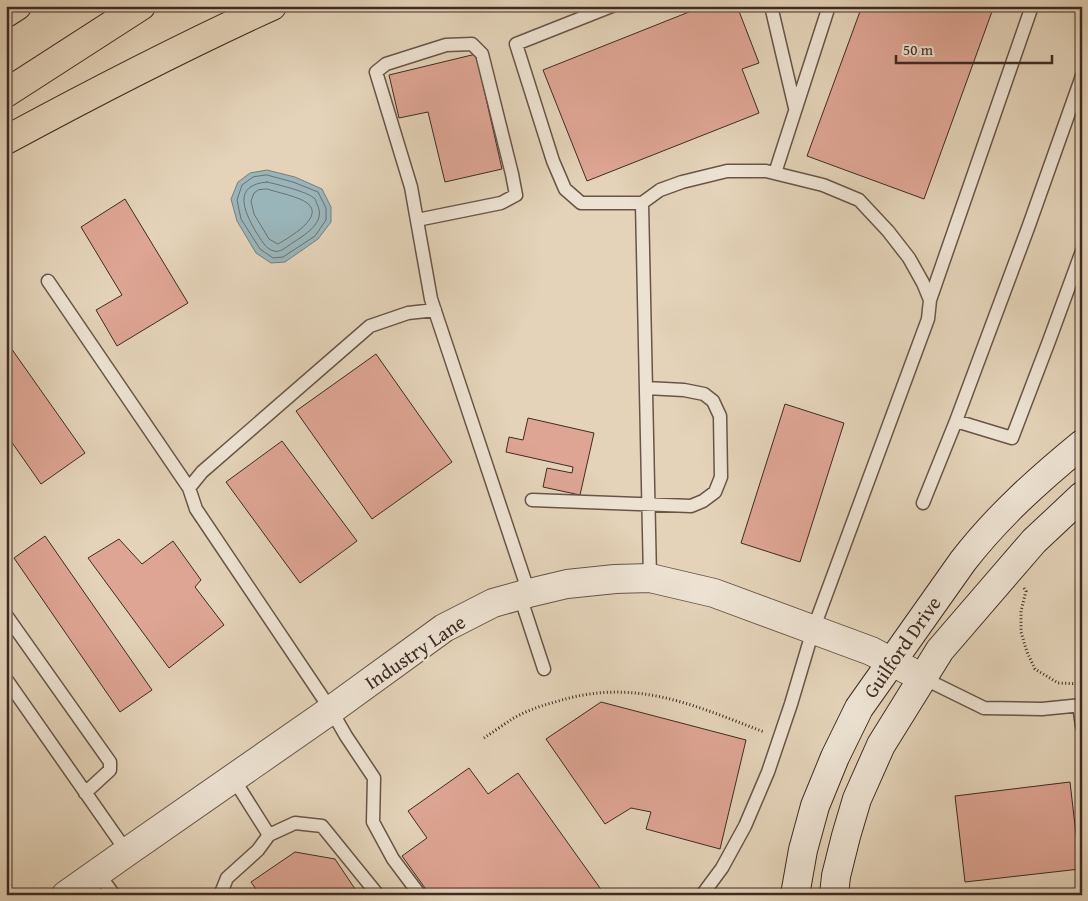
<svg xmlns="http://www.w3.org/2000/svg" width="1088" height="901" font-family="'Gentium Book Plus',serif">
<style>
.water{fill:#9ab5ba;stroke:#757e7e}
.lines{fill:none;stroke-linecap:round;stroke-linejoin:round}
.shore{stroke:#6c706e;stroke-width:1}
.building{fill:#dea594;stroke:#3e2b23}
.service-casing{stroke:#685548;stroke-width:15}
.tertiary-casing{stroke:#685548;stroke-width:30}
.secondary-casing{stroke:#3e2b23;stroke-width:30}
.motorway-casing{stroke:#3e2b23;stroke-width:30}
.path{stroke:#3e2b23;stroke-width:3;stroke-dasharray:1 2.5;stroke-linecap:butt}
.service{stroke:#ede2d2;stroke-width:12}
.tertiary{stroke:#ede2d2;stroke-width:28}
.secondary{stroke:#ede2d2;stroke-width:28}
.motorway{stroke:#e4d3b9;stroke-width:28}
.labels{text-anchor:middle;stroke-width:4.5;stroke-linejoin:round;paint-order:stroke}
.street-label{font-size:20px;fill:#3e2b23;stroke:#ede2d2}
</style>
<rect width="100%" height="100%" fill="#e4d3b9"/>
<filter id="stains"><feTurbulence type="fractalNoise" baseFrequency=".004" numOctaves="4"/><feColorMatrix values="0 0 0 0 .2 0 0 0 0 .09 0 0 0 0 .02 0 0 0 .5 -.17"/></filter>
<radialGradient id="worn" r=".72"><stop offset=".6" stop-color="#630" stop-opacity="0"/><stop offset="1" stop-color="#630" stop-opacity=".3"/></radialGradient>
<path class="water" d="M267 170 295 177 322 189 331 207V222L318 239 285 262 271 263 256 253 237 221 231 199 238 182 250 173Z"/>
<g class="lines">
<path class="shore" d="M267 175 293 182 318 192 326 208V220L315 236 283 257 273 258 260 249 241 219 237 200 242 185 253 177Z
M267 182C276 184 308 192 314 198 316 199 316 202 317 204 327 223 304 235 291 244 286 247 280 253 274 251 265 249 261 239 256 232 244 211 232 185 267 182Z
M267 189C276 192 300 197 307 203 326 217 288 238 278 244L276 243 269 239 254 214 251 201 254 193 258 190Z"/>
</g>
<path class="building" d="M704 6H737L759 63 742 69 759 113 587 181 543 70Z
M862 6H994L924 199 807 156Z
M476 54 502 169 445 182 428 112 399 118 389 75Z
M125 199 188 303 117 346 96 310 122 295 81 227Z
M6 341 85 453 41 484 6 434Z
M376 354 452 462 372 519 296 411Z
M785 404 844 423 800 562 741 543Z
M528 418 594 433 580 495 543 487 547 468 572 473 573 467 506 452 509 437 523 440Z
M282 441 357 541 300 583 226 482Z
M45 536 152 690 120 712 14 558Z
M119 539 142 564 173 541 201 580 195 587 224 625 169 668 88 558Z
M601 702 746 740 720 849 646 829 651 812 631 808 605 824 546 739Z
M469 768 488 794 518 773 605 895H430L402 856 427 838 408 811Z
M1070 782 1080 869 965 882 955 796Z
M295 852 335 859 359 895H260L251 882Z"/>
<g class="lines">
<g class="service-casing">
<path id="service" d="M612 6 516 44 553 161 565 189 581 203H642
M771 6 795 108
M1082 76 1028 228 956 421 1012 438 1049 341 1082 251
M775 173 829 6
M417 220 501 203 516 195 512 174 482 54 472 44 446 45 386 64 376 72 411 187 431 299 529 593
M48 281 189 488
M930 300 1032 6
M532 500 691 506 703 501 715 492 721 477 720 416 713 401 704 394 684 390 646 388
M923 503 956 421
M650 578 642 203 660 190 682 182 727 171H766L823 185 859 200 888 231 909 258 923 283 930 300 928 319 813 630 791 704 768 772 745 826 722 868 702 895
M520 596 544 669
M6 615 110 762V770L85 793
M923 678 984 708 1042 709 1082 705
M6 679 127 852
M1079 705 1082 726
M233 778 269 835
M98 873 114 895
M223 895 221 893 227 878 258 850 269 835 295 823 322 826 378 895
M420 895 393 859 373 822 374 778 346 736 331 710 196 509 189 488 202 472 370 326 408 313 435 310"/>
</g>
<g class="tertiary-casing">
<path id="tertiary" d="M66 895 127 852 331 710 444 628 493 603 529 593 567 584 615 579 650 578 714 593 871 651 923 678"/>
</g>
<g class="secondary-casing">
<path id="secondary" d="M795 895 803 850 815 806 835 757 859 708 963 561C997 517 1038 480 1082 444
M834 895 836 876 846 836 857 799 881 745 940 650 1034 541 1082 496"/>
</g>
<g class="motorway-casing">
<path id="motorway" d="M6 13 17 6
M6 93 141 6
M6 140C93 93 182 47 272 6"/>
</g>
<path class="path" d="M1024 588 1026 591 1021 611V632L1027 652 1035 669 1058 683 1082 684
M484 738C493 732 503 725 512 719 526 711 540 706 555 702 634 677 691 704 764 732"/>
<use href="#service" class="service"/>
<use href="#tertiary" class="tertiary"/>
<use href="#secondary" class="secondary"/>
<use href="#motorway" class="motorway"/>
</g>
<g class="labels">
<g class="street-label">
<text transform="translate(902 647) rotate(-55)" y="7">Guilford Drive</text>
<text transform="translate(415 652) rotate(-34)" y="7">Industry Lane</text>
</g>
</g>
<rect width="1088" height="901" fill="none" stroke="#e4d3b9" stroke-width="25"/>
<rect x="8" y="8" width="1073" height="886" fill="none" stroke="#3e2b23" stroke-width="2.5"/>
<rect x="12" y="12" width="1063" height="876" fill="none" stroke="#3e2b23"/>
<path d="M896 55v8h156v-8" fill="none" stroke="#3e2b23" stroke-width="2.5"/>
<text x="903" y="55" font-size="15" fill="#3e2b23" stroke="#ede2d2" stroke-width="4" paint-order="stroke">50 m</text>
<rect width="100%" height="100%" filter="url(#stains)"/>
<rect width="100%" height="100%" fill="url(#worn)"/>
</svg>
